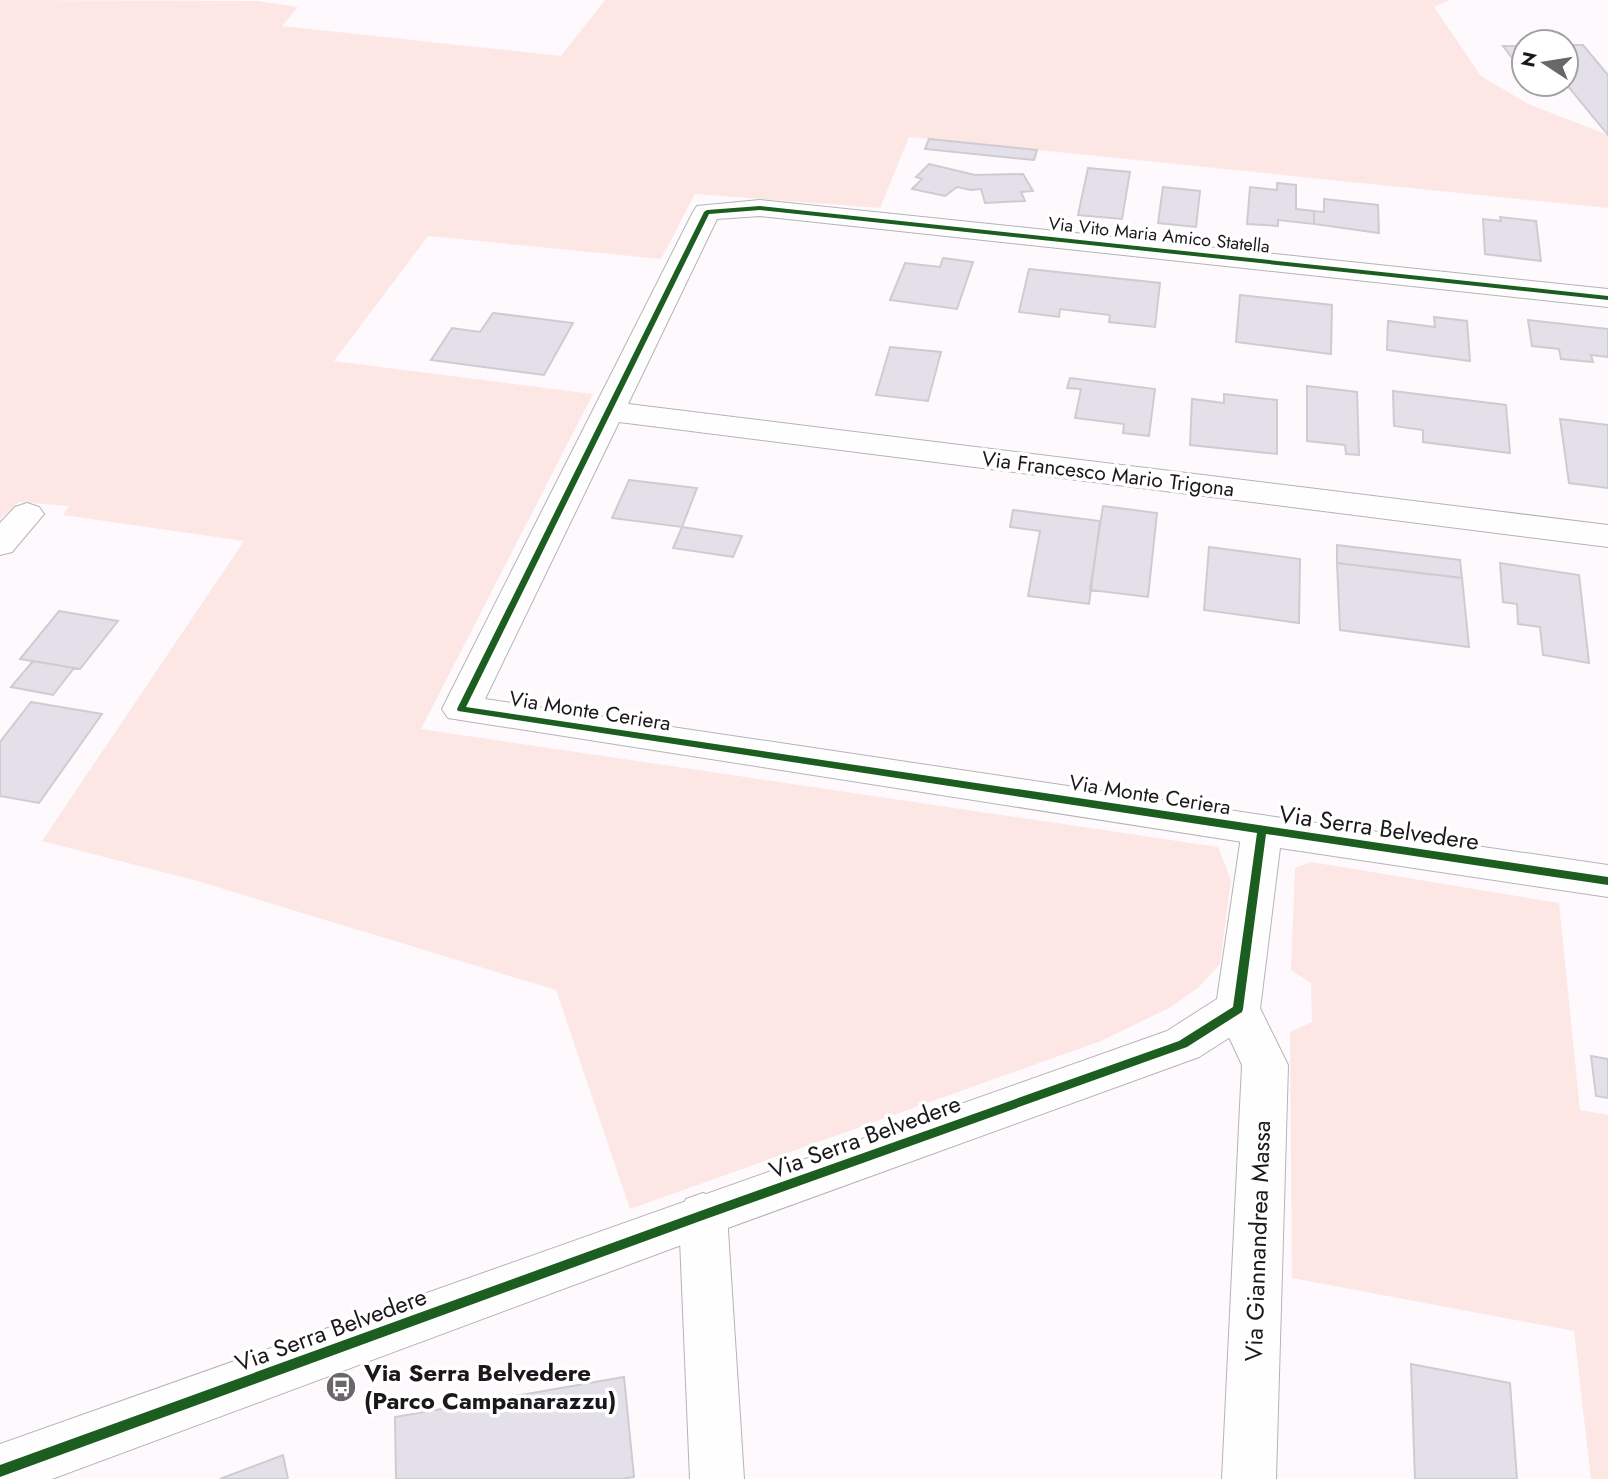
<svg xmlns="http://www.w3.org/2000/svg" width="1608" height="1479" font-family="Jost,sans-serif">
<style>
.green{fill:#fde7e5}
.building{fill:#e3e0e9;stroke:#ceccd0;stroke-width:2}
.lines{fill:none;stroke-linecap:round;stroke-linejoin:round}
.minor-casing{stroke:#b6b3b6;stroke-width:2}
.tertiary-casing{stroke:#b6b3b6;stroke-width:2}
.minor{fill:#fffeff;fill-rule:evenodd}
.tertiary{fill:#fffeff;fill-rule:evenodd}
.cycleway-casing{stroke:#fff;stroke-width:4}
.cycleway{fill:#1b5e20;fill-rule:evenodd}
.labels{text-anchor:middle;stroke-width:7;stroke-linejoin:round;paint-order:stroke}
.far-street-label{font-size:18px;fill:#1b181c;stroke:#fff}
.street-label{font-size:21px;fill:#1b181c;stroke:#fff}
.near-street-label{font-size:24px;fill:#1b181c;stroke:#fff}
.near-poi-label{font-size:24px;font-weight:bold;fill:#1b181c;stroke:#fff;text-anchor:start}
</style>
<rect width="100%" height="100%" fill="#fdf9fd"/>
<path class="green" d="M0 0 258 1 298 7 282 26 561 56 605 0H1450L1434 7 1481 76 1528 104 1608 135V208L909 137 880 208 695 194 661 259 428 236 334 361 593 394 421 729 1218 847 1231 880 1220 964 1198 988 1169 1008 1101 1041 630 1209 556 990 194 880 42 841 244 541 63 515 69 506 19 502 0 519Z
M1311 862 1559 903 1580 1110 1608 1115V1479H1591L1574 1331 1292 1278 1290 1032 1312 1022 1311 983 1291 970 1295 868Z"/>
<path class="building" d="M1566 45H1583L1608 75V135L1566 84Z
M1503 46H1524V74Z
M929 139 1037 150 1034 160 925 149Z
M929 164 975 175 1023 174 1033 191 1021 192 1025 201 985 203 981 189 971 190 957 187 945 196 912 189 922 179 916 177Z
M1088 168 1130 172 1122 219 1078 215Z
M1277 183 1296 185V209L1314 211V224L1278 220V226L1247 224 1250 187 1277 190Z
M1163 187 1200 191 1196 227 1158 223Z
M1324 199 1378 205 1379 233 1314 224V211L1324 212Z
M1500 217 1536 221 1541 261 1485 254 1483 219 1501 221Z
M943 258 973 262 957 309 890 300 905 263 940 267Z
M1029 269 1160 283 1155 327 1109 322 1110 315 1060 309 1059 317 1019 312Z
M1240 295 1332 305 1331 354 1236 342Z
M493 313 573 323 544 375 431 360 452 328 480 332Z
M1434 317 1467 321 1470 361 1387 350 1388 321 1435 327Z
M1528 320 1608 329V357L1591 355 1593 362 1561 359 1559 349 1532 346Z
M890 347 941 352 928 401 876 395Z
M1070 378 1155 389 1149 436 1123 433 1124 424 1075 418 1081 389 1067 388Z
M1307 386 1357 392 1359 455 1346 454 1345 445 1307 441Z
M1393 391 1506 405 1510 453 1423 442V430L1394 426Z
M1224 394 1277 400V454L1190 445 1192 399 1224 403Z
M1560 419 1608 425V488L1569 483Z
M629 480 697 488 682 527 612 518Z
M1103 506 1157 513 1148 597 1090 590Z
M1013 510 1100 521 1089 604 1028 596 1040 531 1010 527Z
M682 527 742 536 733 557 673 548Z
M1337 545 1460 560 1462 578 1337 563Z
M1209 547 1300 559 1299 623 1204 610Z
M1337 563 1462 578 1469 647 1340 630Z
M1500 563 1579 575 1589 663 1543 655 1540 627 1518 624 1517 604 1503 602Z
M59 611 118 621 80 669 20 659Z
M33 661 74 668 53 695 11 687Z
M31 702 102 714 39 803 0 796V742Z
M1591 1056 1608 1059V1098L1596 1096Z
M1411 1364 1510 1383 1517 1479H1415Z
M624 1377 634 1477 621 1479H396L395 1417Z
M283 1455 288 1479H220Z"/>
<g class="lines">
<g class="minor-casing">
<path id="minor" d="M760 200 1608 289V307L760 216 717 219 628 404 1608 525V547L619 422 485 699 1262 815 1276 819 1282 830 1276 841 1262 845 448 718 442 709 693 212 697 206Z
M27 503 39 507 44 514 12 552 0 555V523L15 507Z
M1238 991 1254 996 1288 1065 1276 1479H1222L1242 1065 1216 1009 1222 996Z
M703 1193 720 1199 727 1215 744 1479H690L679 1215 686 1199Z"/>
</g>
<g class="tertiary-casing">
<path id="tertiary" d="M1262 815 1608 865V897L1280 848 1260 1009 1254 1022 1199 1057 703 1237 52 1479H0V1444L1167 1031 1217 999 1242 830 1248 819Z"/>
</g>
<use href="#minor" class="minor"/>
<use href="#tertiary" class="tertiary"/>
<g class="cycleway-casing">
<path id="cycleway" d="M760 206 1608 296V300L760 210 709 214 466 707 1608 877V885L1266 834 1243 1009 1242 1012 1187 1047 703 1220 0 1477V1465L703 1210 1179 1041 1233 1007 1257 833 458 711 457 709 704 212 707 210Z"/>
</g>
<use href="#cycleway" class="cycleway"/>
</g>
<defs>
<g id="bus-disc" transform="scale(1.575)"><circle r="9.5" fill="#6a676b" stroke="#fff"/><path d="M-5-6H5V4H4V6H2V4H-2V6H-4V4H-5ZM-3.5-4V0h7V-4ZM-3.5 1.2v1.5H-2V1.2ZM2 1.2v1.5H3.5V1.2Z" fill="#fff"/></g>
</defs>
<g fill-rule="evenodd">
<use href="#bus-disc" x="341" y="1387"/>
</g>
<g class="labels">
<g class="far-street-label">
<text transform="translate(1159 235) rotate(6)" y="6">Via Vito Maria Amico Statella</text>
</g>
<g class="street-label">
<text transform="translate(1108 474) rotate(7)" y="7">Via Francesco Mario Trigona</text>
<text transform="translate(590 711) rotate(9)" y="7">Via Monte Ceriera</text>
<text transform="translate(1150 795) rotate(9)" y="7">Via Monte Ceriera</text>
</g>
<g class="near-street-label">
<text transform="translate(1379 828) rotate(8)" y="8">Via Serra Belvedere</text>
<text transform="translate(865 1137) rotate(-20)" y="8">Via Serra Belvedere</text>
<text transform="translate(1258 1241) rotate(-88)" y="8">Via Giannandrea Massa</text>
<text transform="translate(331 1330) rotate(-20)" y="8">Via Serra Belvedere</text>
</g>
<g class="near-poi-label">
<text x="364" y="1381">Via Serra Belvedere<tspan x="364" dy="28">(Parco Campanarazzu)</tspan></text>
</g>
</g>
<g transform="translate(1545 63) rotate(282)"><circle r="33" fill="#ffffff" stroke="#a4a3a4" stroke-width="2"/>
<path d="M0-5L12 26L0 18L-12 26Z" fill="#6a676b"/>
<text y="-10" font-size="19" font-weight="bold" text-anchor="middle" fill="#1b181c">N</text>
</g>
</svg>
